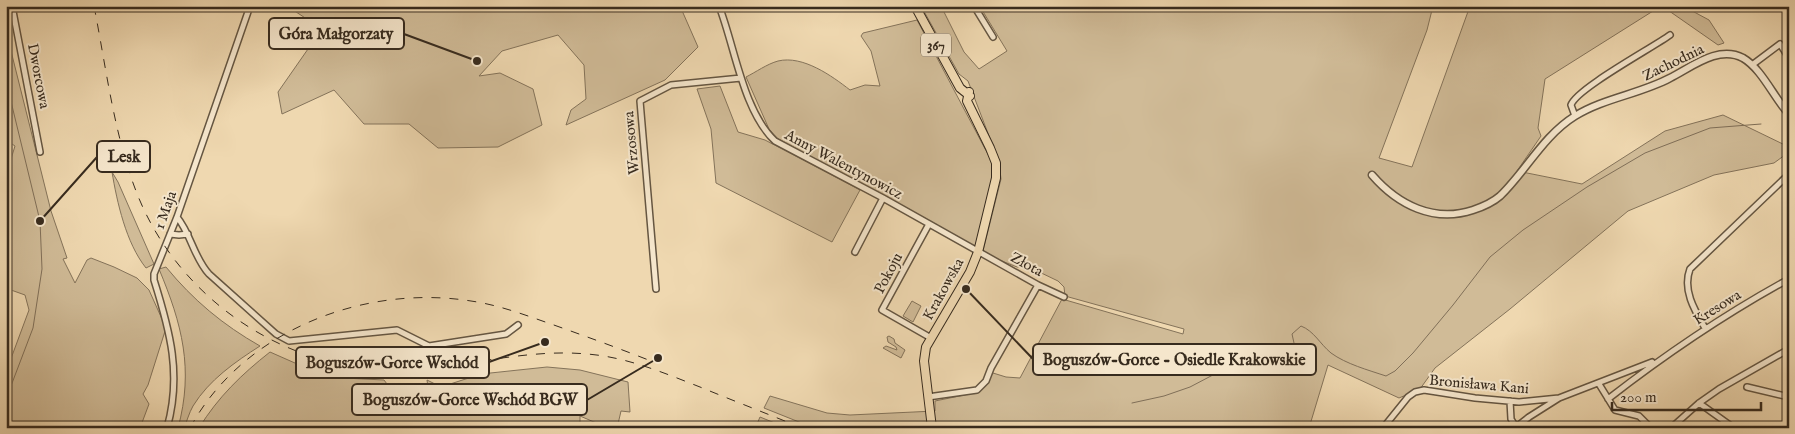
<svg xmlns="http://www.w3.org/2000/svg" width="1795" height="434" font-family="'IM FELL English',serif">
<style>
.green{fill:#d0bb97;stroke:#84735a}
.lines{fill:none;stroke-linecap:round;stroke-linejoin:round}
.stream{stroke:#806f58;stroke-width:1}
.minor-casing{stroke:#655642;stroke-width:8}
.tertiary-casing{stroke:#655642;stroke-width:9}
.primary-casing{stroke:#372b1e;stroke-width:10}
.minor{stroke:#f5e6cc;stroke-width:5}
.tertiary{stroke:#f5e6cc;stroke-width:6}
.primary{stroke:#efd8b0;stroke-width:8}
.rail{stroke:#372b1e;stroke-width:1;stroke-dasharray:9 9;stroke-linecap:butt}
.labels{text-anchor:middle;stroke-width:4;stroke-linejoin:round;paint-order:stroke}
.shield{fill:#f5e6cc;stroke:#706352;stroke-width:1}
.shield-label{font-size:14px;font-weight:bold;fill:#372b1e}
.street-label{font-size:15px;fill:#372b1e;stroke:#f5e6cc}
.leader{fill:none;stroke:#372b1e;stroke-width:2}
.callout-dot{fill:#372b1e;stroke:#f5e6cc;stroke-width:2}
.callout{fill:#f5e6cc;stroke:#372b1e;stroke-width:2}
.callout-label{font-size:16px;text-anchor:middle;font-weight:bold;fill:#372b1e}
</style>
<rect width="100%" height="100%" fill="#efd8b0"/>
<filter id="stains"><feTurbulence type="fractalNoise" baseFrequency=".004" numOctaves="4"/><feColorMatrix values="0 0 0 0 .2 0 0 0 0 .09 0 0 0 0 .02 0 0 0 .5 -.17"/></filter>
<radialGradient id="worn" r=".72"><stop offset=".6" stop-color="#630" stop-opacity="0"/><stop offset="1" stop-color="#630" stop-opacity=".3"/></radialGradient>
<path class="green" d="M287 6H680L698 47 665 80 566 125 571 110 586 99 584 65 558 35 502 51 479 76 500 73 533 89 542 125 498 147 438 148 409 124H364L334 90 282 114 278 92 308 49 325 31Z
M921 6H941L964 52 979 69 1007 51 982 10 986 6H1433L1427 30 1379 158 1412 167 1470 6H1661L1545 79 1538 128 1541 136 1517 171 1582 184 1665 131 1723 115 1789 147V152L1774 163 1714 175 1628 211 1510 309 1435 368 1420 389 1399 398 1328 365 1309 428H814L764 408 770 396 827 413 850 415 935 411V401L979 392 993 373 1006 377 1020 378 1062 299 1183 334 1184 329 1065 296 1064 287 1058 281 1033 269 1017 267 989 256 983 251 1001 179 999 162 968 81 959 74Z
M1662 6H1683L1709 20 1724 43 1718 45Z
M917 20 992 162V178L977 243 974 246 777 138 769 129 746 77C756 72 767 64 778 61 803 55 832 76 850 90L865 85 880 86 871 51 861 36 863 33Z
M6 31 51 211 67 258 63 259 75 283 87 260 91 258 114 267 137 278 149 290 166 328 148 385 143 394 149 404 140 428H6V372L29 310 25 295 11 290 6 292V175L15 146 6 140Z
M720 86 738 132 765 140 860 190 832 242 716 183 711 129 697 89Z
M112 172 118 182 154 264 146 268C126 243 117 202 112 172Z
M166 267C193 300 223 325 260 346 235 362 209 380 193 406 189 413 187 421 184 428H178C194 369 182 324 159 269Z
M912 301 921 306 913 322 903 316Z
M889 336 894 339 895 343 905 350 901 358 883 348 886 346 897 350 896 347 888 342 887 337Z
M270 352 313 371 344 378 384 380 387 384 392 409 400 413 431 409 427 380 441 387 481 374 547 367 580 370 628 382 630 412 621 411 618 424 601 425 580 416V428H199C218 397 242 374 270 352Z
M760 417 787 428H765L757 424Z"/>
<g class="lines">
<path class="stream" d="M6 81 40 221 42 269 33 328 6 399
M1294 343 1292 334 1301 326C1314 331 1320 344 1331 353 1346 364 1368 370 1386 376L1395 371 1413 353 1453 305 1490 257 1523 230 1587 187 1645 153 1710 128 1761 124
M1132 403 1164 396 1190 387 1230 366C1251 377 1255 377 1276 366L1296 368 1298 357 1296 351"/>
<g class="minor-casing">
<path id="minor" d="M12 6 40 152
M719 6C735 47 743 111 775 141L883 198 1038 285 1064 297
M974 6 993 37
M1752 65 1780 44 1789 58
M1575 116 1571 105C1576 89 1652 48 1670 35
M177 217C191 234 194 258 209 274L276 334 289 341 397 330 429 346 506 334 518 325
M929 224 882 310 931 338
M170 234 179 235 188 234
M855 252 883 198
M656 289 640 101 671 85 741 78
M1705 328C1695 311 1682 290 1690 269L1788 175
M1599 384 1615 410 1639 416 1651 428
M1747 387 1789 397
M928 397 977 390 986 381 991 368 1038 285
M1608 399C1666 354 1725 314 1789 279
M1510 401 1511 419 1516 427
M1699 403 1734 428
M167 428C182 375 170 331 154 280V274L177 217 250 6
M1383 428 1408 397 1415 392 1424 390 1437 392 1475 398 1519 402 1559 398
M1515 428 1529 417 1559 398 1652 362
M1671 428 1699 403 1719 389 1789 349"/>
</g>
<g class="tertiary-casing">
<path id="tertiary" d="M1372 175C1398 205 1434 223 1473 210 1482 207 1492 203 1500 196 1526 171 1543 136 1575 116 1604 98 1640 94 1670 78 1692 67 1718 45 1743 58 1762 69 1774 98 1789 114"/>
</g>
<g class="primary-casing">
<path id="primary" d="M915 6 960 88 970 96
M932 428 924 361 926 347 970 272 978 252 996 178V163L990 148 967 101 969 92"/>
</g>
<use href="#minor" class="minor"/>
<use href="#tertiary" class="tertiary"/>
<use href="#primary" class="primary"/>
<path class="rail" d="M94 6C106 67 114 134 136 191 176 296 281 369 393 370 458 370 522 348 587 354 627 357 664 373 700 387 734 401 768 414 802 428
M190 428C243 330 365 284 471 301 499 305 525 315 551 324 585 336 618 348 651 361"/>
</g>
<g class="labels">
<rect class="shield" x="921" y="33.5" width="30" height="23" rx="4"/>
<g class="shield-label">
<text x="936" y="50">367</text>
</g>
<g class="street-label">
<text transform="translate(1673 62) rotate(-26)" y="5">Zachodnia</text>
<text transform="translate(39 76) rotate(79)" y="5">Dworcowa</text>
<text transform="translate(631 143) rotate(-95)" y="5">Wrzosowa</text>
<text transform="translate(844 164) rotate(28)" y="5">Anny Walentynowicz</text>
<text transform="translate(165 210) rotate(-70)" y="5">1 Maja</text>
<text transform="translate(1027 264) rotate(29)" y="5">Złota</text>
<text transform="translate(888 273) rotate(-62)" y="5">Pokoju</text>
<text transform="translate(943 289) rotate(-61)" y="5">Krakowska</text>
<text transform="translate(1717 307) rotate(-32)" y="5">Kresowa</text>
<text transform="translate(1479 384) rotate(5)" y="5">Bronisława Kani</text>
</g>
</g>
<path class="leader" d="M477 61L404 34M40 221L97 157M966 289L1033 359M545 342L489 362M658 358L587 400"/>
<g class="callout-dot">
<circle cx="477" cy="61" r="5"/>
<circle cx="40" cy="221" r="5"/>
<circle cx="966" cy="289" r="5"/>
<circle cx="545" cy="342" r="5"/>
<circle cx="658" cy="358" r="5"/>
</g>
<g class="callout">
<rect x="269" y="18" width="135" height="31" rx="5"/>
<rect x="97" y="141" width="53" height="31" rx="5"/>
<rect x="1033" y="344" width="283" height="31" rx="5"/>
<rect x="296" y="347" width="193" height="31" rx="5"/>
<rect x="352" y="384" width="235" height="31" rx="5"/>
</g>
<g class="callout-label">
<text x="336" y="39">Góra Małgorzaty</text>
<text x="124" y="162">Lesk</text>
<text x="1174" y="365">Boguszów-Gorce - Osiedle Krakowskie</text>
<text x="392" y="368">Boguszów-Gorce Wschód</text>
<text x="470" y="405">Boguszów-Gorce Wschód BGW</text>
</g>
<rect width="1795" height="434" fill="none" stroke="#efd8b0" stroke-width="25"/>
<rect x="8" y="8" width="1780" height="419" fill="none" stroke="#372b1e" stroke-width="2.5"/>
<rect x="12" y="12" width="1770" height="409" fill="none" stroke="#372b1e"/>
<path d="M1612 402v8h149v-8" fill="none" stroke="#372b1e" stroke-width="2.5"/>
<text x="1620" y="402" font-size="15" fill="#372b1e" stroke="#f5e6cc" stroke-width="4" paint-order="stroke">200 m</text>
<rect width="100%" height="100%" filter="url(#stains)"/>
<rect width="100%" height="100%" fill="url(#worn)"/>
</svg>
